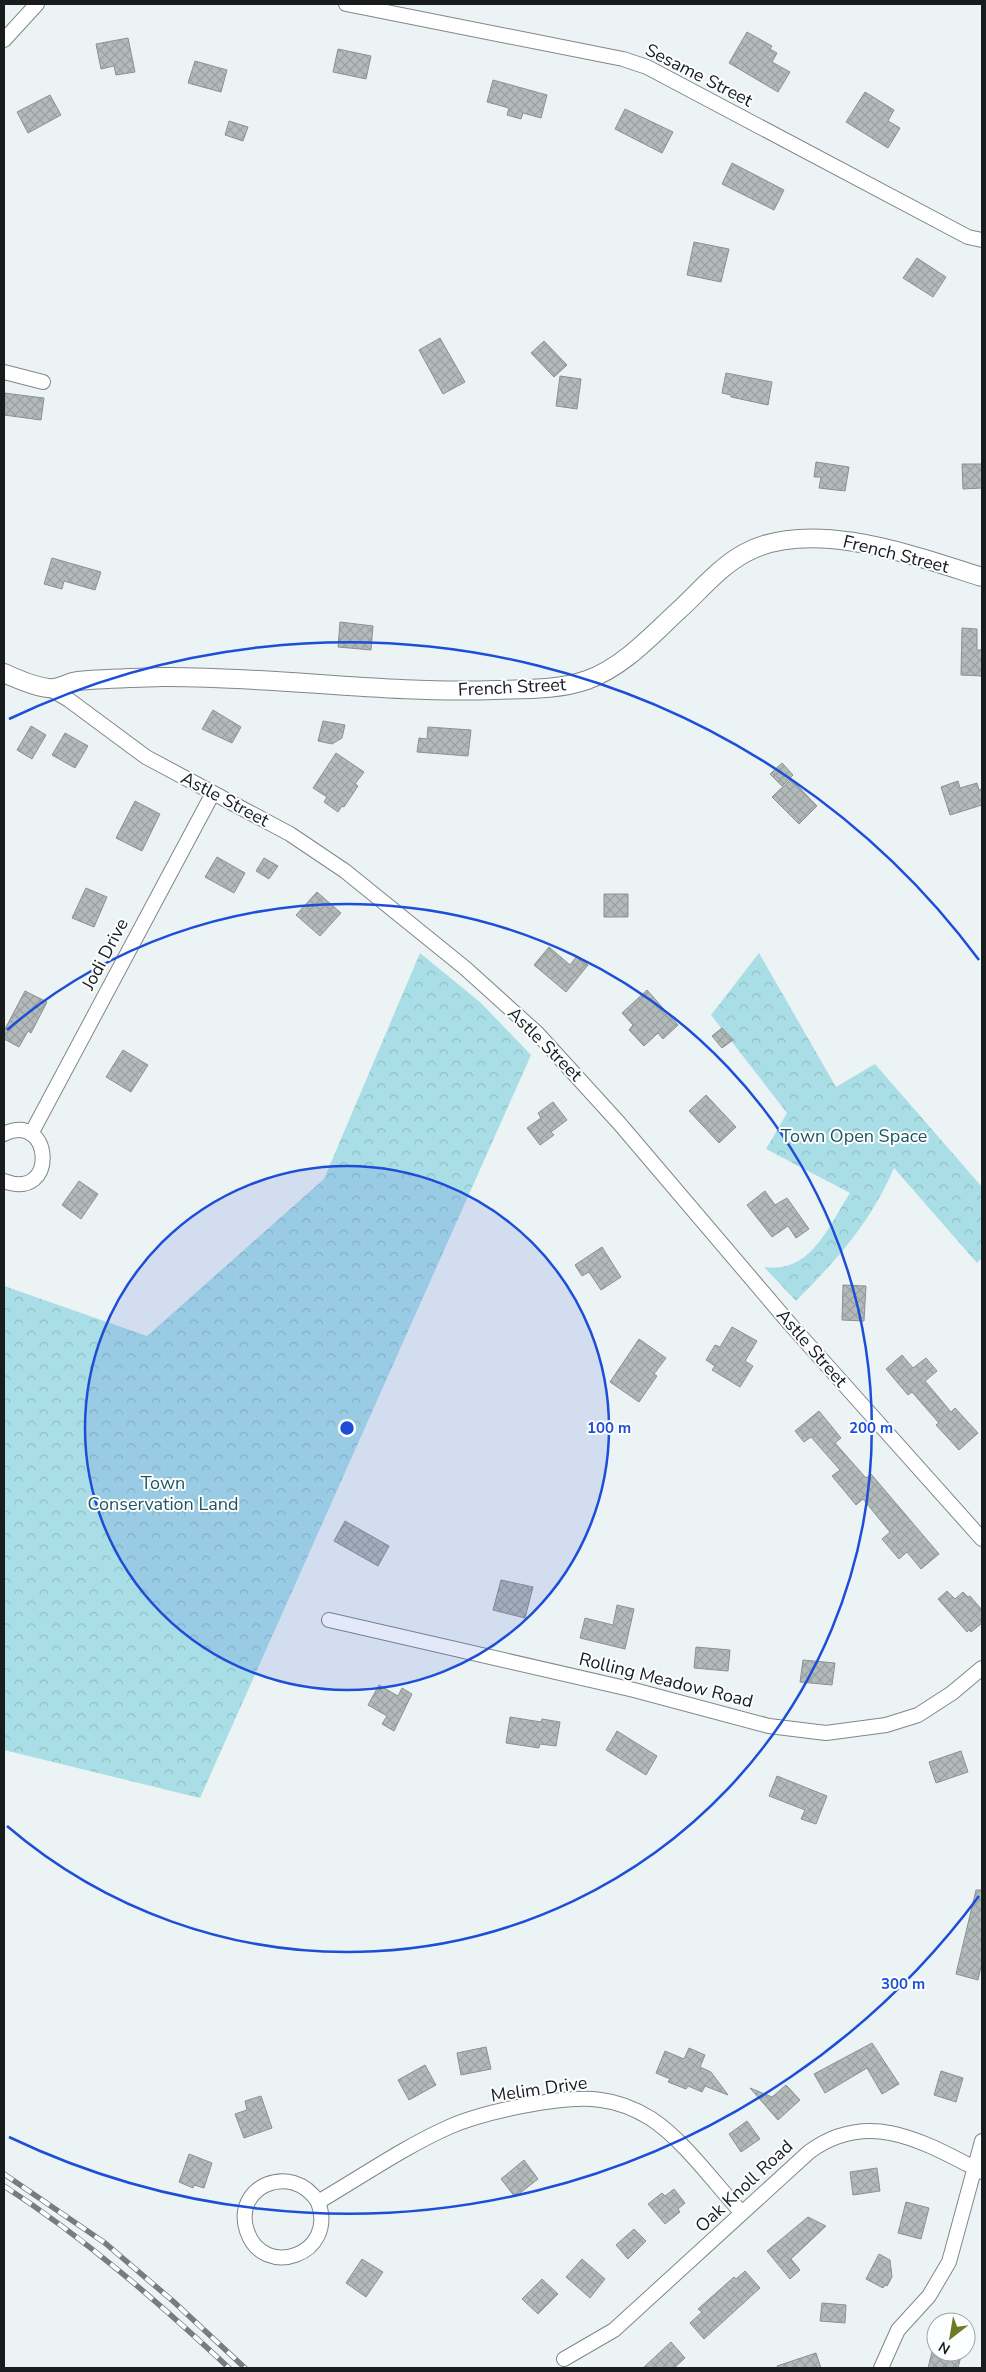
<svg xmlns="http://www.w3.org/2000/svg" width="986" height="2372" font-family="'Nunito Sans',sans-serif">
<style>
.park{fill:url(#park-crowns)}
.building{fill:url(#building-cross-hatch);stroke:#8b9291}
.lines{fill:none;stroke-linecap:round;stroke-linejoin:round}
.minor-casing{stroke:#808788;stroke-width:16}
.tertiary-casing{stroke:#808788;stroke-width:20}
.minor{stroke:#fff;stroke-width:14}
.tertiary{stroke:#fff;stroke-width:18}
.rail-casing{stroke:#777c7d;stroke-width:5.5}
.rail{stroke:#fdfeff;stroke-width:4;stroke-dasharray:11;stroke-linecap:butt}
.ring{fill:none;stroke:#1d4ed8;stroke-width:2.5}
.labels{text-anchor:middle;stroke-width:4;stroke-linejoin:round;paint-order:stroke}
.street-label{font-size:18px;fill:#191c1c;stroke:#fdfeff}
.park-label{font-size:18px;fill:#1e565e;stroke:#fdfeff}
.centre{fill:#1d4ed8;stroke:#fdfeff;stroke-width:2.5}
.ring-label{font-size:15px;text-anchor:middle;font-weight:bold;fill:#1d4ed8;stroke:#fdfeff;stroke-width:4;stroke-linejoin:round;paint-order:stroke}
</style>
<defs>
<pattern id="park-crowns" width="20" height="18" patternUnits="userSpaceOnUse" patternTransform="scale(1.25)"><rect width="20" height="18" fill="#aadee6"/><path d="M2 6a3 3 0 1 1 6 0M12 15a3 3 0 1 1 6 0" fill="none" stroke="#92bec5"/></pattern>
<pattern id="building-cross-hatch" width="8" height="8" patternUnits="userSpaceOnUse" patternTransform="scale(1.25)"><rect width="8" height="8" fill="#b3bbba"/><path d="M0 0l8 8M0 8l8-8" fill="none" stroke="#99a09f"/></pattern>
</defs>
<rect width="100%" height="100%" fill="#ebf3f4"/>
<path class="park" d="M420 953 481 1003 531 1055 200 1798 4 1750V1286L147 1336 324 1179Z
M759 953 836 1087 875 1064 982 1187V1258L977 1263 894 1168C869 1225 838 1258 796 1301L764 1267C811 1274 828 1227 850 1193L766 1149 787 1113 711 1015Z"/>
<path class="building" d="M747 32 772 46 770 49 777 53 772 62 790 72 778 92 729 63Z
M128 38 135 72 116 75 114 66 101 69 96 44Z
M338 49 371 56 366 79 333 72Z
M195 61 227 70 221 92 188 83Z
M493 80 547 95 541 118 523 113 521 119 507 115 509 108 487 102Z
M865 92 894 110 888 121 900 128 888 148 846 122Z
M50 95 61 115 28 133 17 112Z
M625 109 673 132 662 153 615 129Z
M229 121 248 127 243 141 225 135Z
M732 163 784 190 774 210 722 184Z
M694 242 729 249 721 282 687 275Z
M917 258 946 277 933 297 903 278Z
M440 338 465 382 443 394 419 350Z
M544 341 567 365 554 377 531 353Z
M726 373 772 382 768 405 731 397V395L722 393Z
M560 376 581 379 577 409 556 406Z
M4 393 44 398 41 420 4 415Z
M816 462 849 467 845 491 819 488 821 477H814Z
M962 464H982V488L963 489Z
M52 558 101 572 95 590 64 581 62 589 44 584Z
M340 622 373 626 371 650 338 647Z
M962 628 977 629V650H982V676L961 675Z
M213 710 241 727 232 743 202 729Z
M323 721 345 725 342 738 332 744 318 741Z
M31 726 46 735 32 759 17 750Z
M428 727 471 730 468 756 417 752 419 738 427 739Z
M65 733 88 746 75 768 52 755Z
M336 753 364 772 355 784 358 786 344 807 342 806 338 812 324 802 327 797 313 788Z
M782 763 793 775 782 786 770 774Z
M791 779 817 806 799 824 772 797Z
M958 781 960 788 977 783 979 790 982 789V805L950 815 941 787Z
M135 801 160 814 142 851 116 838Z
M217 857 245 873 234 893 205 877Z
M264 858 278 866 269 879 256 871Z
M86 888 107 897 94 927 72 918Z
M317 892 341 913 320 936 296 915Z
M604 894H628V917H604Z
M549 947 570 965 577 956 588 965 566 992 534 965Z
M647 990 678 1025 663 1039 658 1033 644 1046 629 1030 633 1025 622 1013Z
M25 991 47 1002 31 1033 28 1031 19 1047 4 1039V1031Z
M722 1028 733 1040 722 1048 712 1036Z
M123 1050 148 1065 131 1092 106 1077Z
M706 1095 736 1127 719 1143 689 1111Z
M553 1102 567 1120 551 1132 554 1135 540 1145 527 1128 541 1118 538 1113Z
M79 1181 98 1194 81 1219 62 1205Z
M765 1191 775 1205 787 1198 809 1229 796 1238 788 1226 772 1237 747 1205Z
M602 1247 621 1277 601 1290 589 1272 582 1276 575 1265Z
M843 1285 866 1286 864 1321 842 1320Z
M732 1327 757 1341 745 1361 753 1366 740 1387 712 1370 715 1366 706 1360 715 1345 720 1347Z
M639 1339 666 1358 654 1374 657 1376 639 1402 610 1382Z
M902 1355 913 1368 926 1358 937 1371 925 1381 951 1412 955 1408 978 1433 959 1450 936 1425 939 1423 912 1392 908 1395 886 1369Z
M819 1411 841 1438 835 1443 866 1478 871 1474 939 1554 921 1569 907 1552 899 1559 882 1539 890 1532 863 1499 856 1505 847 1494 832 1476 840 1470 811 1437 804 1442 795 1431Z
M345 1521 389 1546 378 1566 334 1541Z
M501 1580 533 1587 525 1618 493 1610Z
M947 1591 955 1599 963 1592 968 1597 970 1596 982 1610V1623L971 1632 969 1630 967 1632 938 1599Z
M617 1605 634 1609 625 1649 580 1638 585 1618 613 1625Z
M696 1647 730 1650 728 1671 694 1668Z
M803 1660 835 1663 832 1685 800 1682Z
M379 1685 398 1696 402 1688 412 1694 394 1731 382 1724 387 1716 368 1705Z
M510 1717 541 1722 542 1719 560 1722 556 1746 540 1744 539 1748 506 1743Z
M617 1731 657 1756 646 1775 606 1750Z
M961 1751 968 1772 936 1783 929 1762Z
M777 1776 827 1796 816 1824 801 1819 805 1810 769 1796Z
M976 1890H982V1962L978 1980 956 1974Z
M872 2043 899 2084 882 2094 867 2068 825 2093 814 2074Z
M486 2047 491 2069 461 2075 457 2053Z
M689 2048 705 2055 700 2067 711 2072 728 2095 705 2086 702 2092 688 2086 686 2089 668 2082 670 2079 656 2073 665 2051 684 2059Z
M425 2065 436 2085 409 2100 398 2080Z
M941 2071 963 2078 956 2102 934 2095Z
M786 2085 800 2100 778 2120 750 2088 772 2097Z
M261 2096 272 2128 244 2138 235 2114 247 2110 245 2101Z
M747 2121 760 2139 741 2152 729 2134Z
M189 2154 212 2163 204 2188 194 2185 193 2188 179 2182Z
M524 2160 538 2179 515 2197 501 2179Z
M877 2168 880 2191 853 2195 850 2172Z
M674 2189 685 2203 678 2209 680 2212 665 2224 648 2204 662 2193 665 2196Z
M906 2202 929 2208 921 2239 898 2233Z
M808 2217 826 2226 791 2259 800 2270 790 2279 767 2251Z
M634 2229 646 2241 628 2259 616 2245Z
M879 2254 890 2260 892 2277 887 2286 885 2285 883 2288 866 2279Z
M362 2259 383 2272 366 2297 346 2283Z
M582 2259 605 2279 590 2298 566 2277Z
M745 2271 760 2288 704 2339 690 2323 702 2312 698 2309 734 2277 736 2279Z
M542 2279 558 2294 538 2314 522 2299Z
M822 2303 846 2305 845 2323 820 2321Z
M671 2342 685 2358 674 2368H643Z
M932 2352H962L958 2368H928Z
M816 2353 821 2368H778L777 2366Z"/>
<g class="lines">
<g class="minor-casing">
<path id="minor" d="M346 4 623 59 647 67 968 237 982 240
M4 40 37 4
M4 372 43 382
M50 689 69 700 146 757 290 834 345 871 465 968 537 1033 619 1123 790 1324 982 1539
M4 1134C52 1110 59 1202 4 1181
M31 1134 213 793
M329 1620 634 1690 769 1726 826 1733 886 1725 918 1715 952 1693 982 1668
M318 2202C292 2161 232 2186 247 2231 263 2280 338 2255 318 2202 361 2177 404 2147 449 2127 483 2112 565 2094 601 2100 618 2102 635 2109 650 2118 683 2139 715 2184 742 2213
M564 2359 614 2330 809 2152C869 2108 924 2142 982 2172
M881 2368 898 2330 929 2296 949 2262 982 2141"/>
</g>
<g class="tertiary-casing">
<path id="tertiary" d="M4 673C17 679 33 686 48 688 58 690 68 682 78 681 105 678 134 678 161 677 273 676 383 694 495 690 525 689 559 690 587 680 623 667 651 636 678 611 699 592 719 567 745 553 811 517 915 556 982 577"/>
</g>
<use href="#minor" class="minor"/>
<use href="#tertiary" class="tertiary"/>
<g class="rail-casing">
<path id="rail" d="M4 2174 105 2243 174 2302 245 2368
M4 2186C86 2239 158 2302 229 2368"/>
</g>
<use href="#rail" class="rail"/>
</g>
<circle cx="347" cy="1428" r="262" fill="#1d4ed8" fill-opacity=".12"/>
<g class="ring">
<circle cx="347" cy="1428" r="262"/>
<path d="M7 1030A524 524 0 1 1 7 1826"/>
<path d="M979 1896A786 786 0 0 1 9 2137M9 719A786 786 0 0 1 979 960"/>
</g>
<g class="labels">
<g class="street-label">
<text transform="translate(699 75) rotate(27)" y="6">Sesame Street</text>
<text transform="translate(896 554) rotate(14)" y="6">French Street</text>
<text transform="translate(512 687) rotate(-3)" y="6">French Street</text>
<text transform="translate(225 799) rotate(28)" y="6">Astle Street</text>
<text transform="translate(105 954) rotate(-62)" y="6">Jodi Drive</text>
<text transform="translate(545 1044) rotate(45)" y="6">Astle Street</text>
<text transform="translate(812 1348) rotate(49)" y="6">Astle Street</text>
<text transform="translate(666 1680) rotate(14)" y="6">Rolling Meadow Road</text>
<text transform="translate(539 2089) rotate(-8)" y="6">Melim Drive</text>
<text transform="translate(744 2186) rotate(-43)" y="6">Oak Knoll Road</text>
</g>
<g class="park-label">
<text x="854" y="1142">Town Open Space</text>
<text x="163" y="1489">Town<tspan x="163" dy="21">Conservation Land</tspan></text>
</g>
</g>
<circle cx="347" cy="1428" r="8" class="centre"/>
<g class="ring-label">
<text x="609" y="1433">100 m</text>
<text x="871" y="1433">200 m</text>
<text x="903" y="1989">300 m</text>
</g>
<rect width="986" height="2372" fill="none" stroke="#191c1c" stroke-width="10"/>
<g transform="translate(951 2337) rotate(211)"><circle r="24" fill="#fdfeff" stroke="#a2a4a4"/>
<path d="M0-4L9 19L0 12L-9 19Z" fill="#707b27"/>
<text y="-8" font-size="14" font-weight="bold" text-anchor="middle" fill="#191c1c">N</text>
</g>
</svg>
